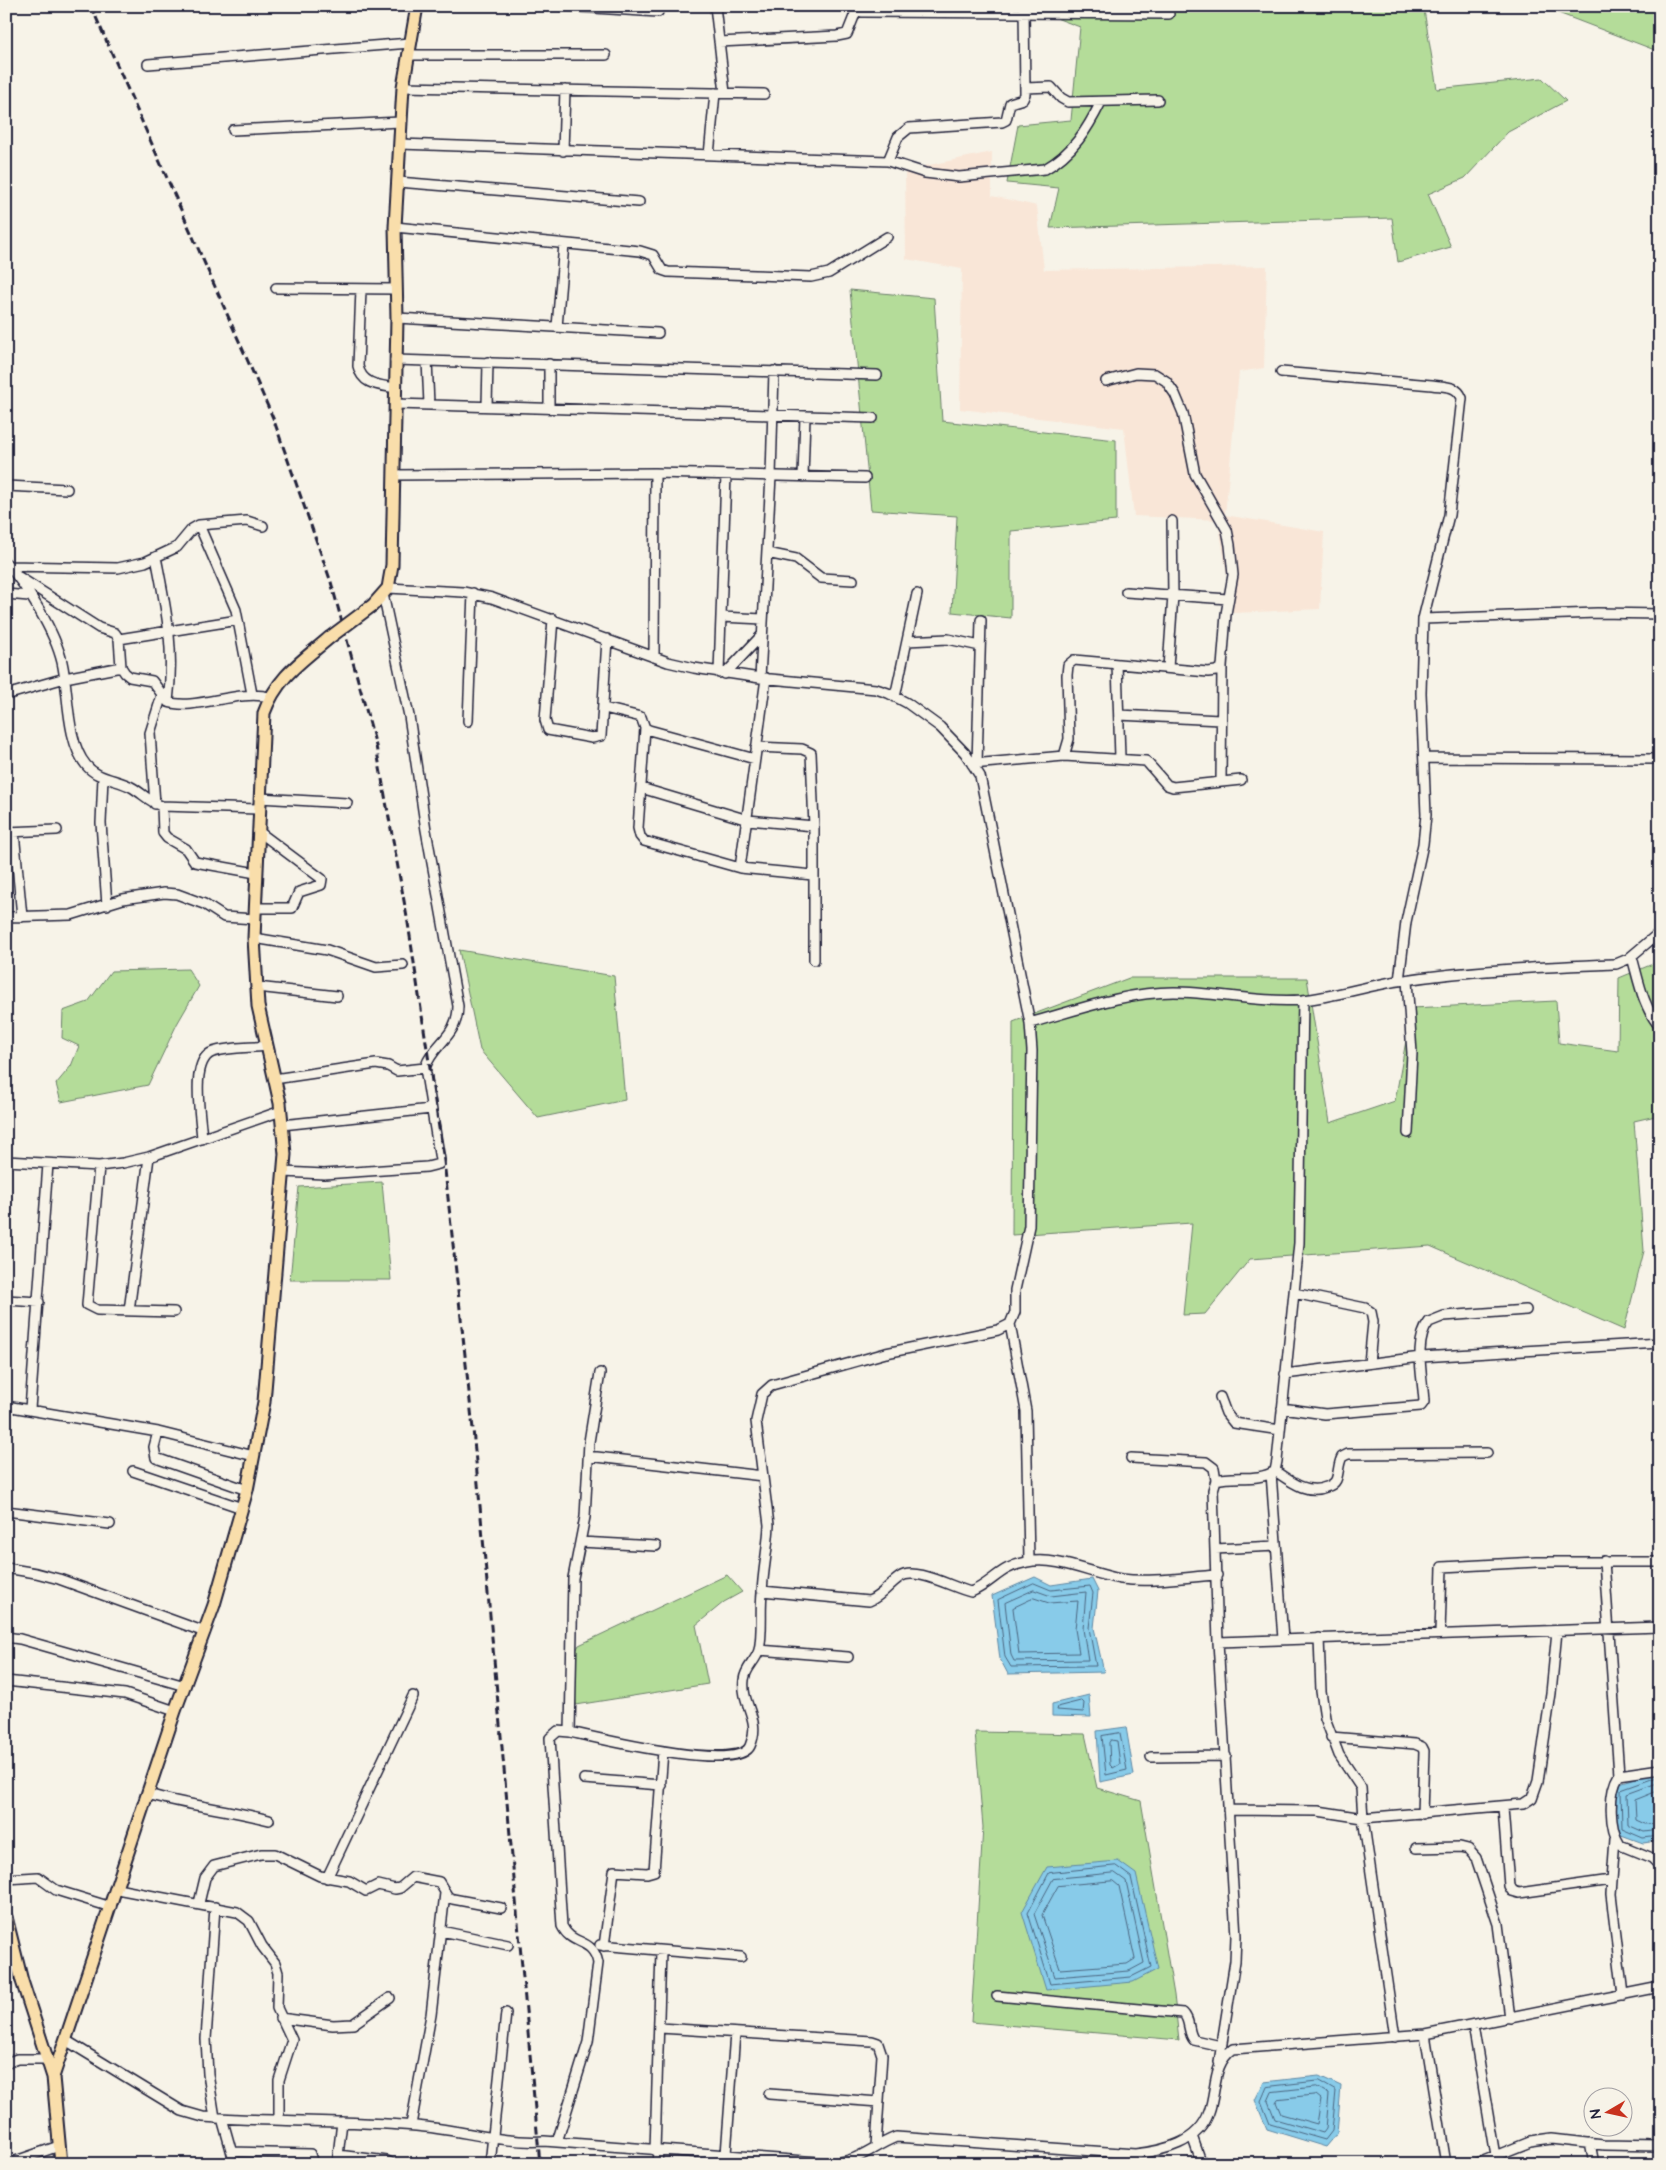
<svg xmlns="http://www.w3.org/2000/svg" width="1666" height="2170" font-family="'Architects Daughter',sans-serif">
<style>
.built{fill:#f9e6d7}
.green{fill:#b4dc99;stroke:#6b7f6a}
.water{fill:#88cbe9;stroke:#5f87a3}
.lines{fill:none;stroke-linecap:round;stroke-linejoin:round}
.shore{stroke:#4b6681;stroke-width:1}
.minor-casing{stroke:#22223b;stroke-width:12}
.major-casing{stroke:#22223b;stroke-width:15}
.minor{stroke:#f7f3e8;stroke-width:9}
.major{stroke:#f9deab;stroke-width:11}
.rail{stroke:#22223b;stroke-width:3;stroke-dasharray:8 4;stroke-linecap:butt}
.major-bridge-casing{stroke:#22223b;stroke-width:15;stroke-linecap:butt}
.major-bridge{stroke:#f9deab;stroke-width:11}
</style>
<rect width="100%" height="100%" fill="#f7f3e8"/>
<filter id="ink" filterUnits="userSpaceOnUse"><feTurbulence type="fractalNoise" baseFrequency=".02" numOctaves="2"/><feDisplacementMap in="SourceGraphic" scale="10" xChannelSelector="R" yChannelSelector="G"/><feConvolveMatrix kernelMatrix="1 2 1 2 8 2 1 2 1" color-interpolation-filters="sRGB"/></filter>
<g filter="url(#ink)">
<path class="built" d="M992 152V196L1037 206 1044 270 1267 266 1264 368 1239 372 1225 515 1324 532 1320 609 1233 613 1218 520 1134 516 1124 428 960 409 962 269 906 259 905 170Z"/>
<path class="green" d="M1032 6H1430L1424 10 1437 89 1542 78 1566 101 1508 132 1465 178 1428 194 1451 247 1398 262 1392 218 1050 228 1059 188 1007 183 1018 125 1071 120 1080 27 1032 9Z
M1540 6H1660V52Z
M850 290 934 298 942 421 1116 440V521L1011 531V618L952 612 957 516 871 510Z
M459 950 614 976 625 1100 538 1118 480 1050Z
M1660 961V1115L1634 1121 1644 1251 1624 1330 1430 1246 1250 1259 1205 1314 1183 1315 1192 1223 1012 1235 1013 1022 1129 978H1307L1330 1123 1395 1101 1412 1008 1556 1001 1559 1043 1618 1051 1619 978Z
M188 969 199 986 177 1024 148 1085 61 1102 56 1084 71 1066 79 1046 62 1038 63 1011 88 1002 111 971Z
M382 1182 391 1280H290L299 1187Z
M727 1575 742 1592 724 1602 696 1625 708 1684 576 1705 572 1658 579 1645Z
M975 1732 1085 1734 1097 1788 1141 1801 1174 1995 1179 2040 971 2022 983 1827Z"/>
<path class="water" d="M1035 1577 1051 1585 1092 1579 1098 1591 1094 1628 1104 1672 1008 1674 1000 1659 992 1596Z
M1089 1695 1091 1717 1052 1716V1704Z
M1126 1727 1134 1775 1100 1782 1097 1731Z
M1660 1771V1841L1643 1843 1616 1833V1784Z
M1118 1861 1136 1874 1158 1969 1133 1982 1046 1990 1022 1912 1047 1867Z
M1319 2076 1341 2086 1337 2134 1326 2147 1267 2129 1255 2100 1264 2082Z"/>
<g class="lines">
<path class="shore" d="M1034 1583 1051 1590 1090 1586 1093 1593 1089 1628 1096 1666 1011 1667 1005 1657 998 1600Z
M1034 1590 1051 1596 1086 1592 1083 1629 1088 1660 1014 1661 1011 1655 1005 1603Z
M1034 1598 1049 1603 1078 1601 1075 1629 1079 1653 1019 1654 1013 1608Z
M1082 1701 1084 1703 1083 1712 1057 1710 1058 1707Z
M1120 1733 1127 1770 1106 1775 1102 1736Z
M1111 1740 1117 1741 1120 1764 1113 1768 1110 1765 1109 1743Z
M1660 1776 1621 1790 1622 1829 1643 1838 1660 1836
M1660 1782 1627 1794 1628 1825 1644 1832 1660 1830
M1660 1790 1635 1800 1636 1820 1645 1824 1660 1823
M1116 1866 1131 1877 1151 1967 1131 1977 1050 1984 1028 1913 1049 1873Z
M1115 1873 1126 1881 1144 1963 1129 1971 1055 1977 1034 1914 1053 1879Z
M1113 1881 1119 1886 1135 1959 1127 1964 1060 1969 1042 1915 1058 1886Z
M1319 2081 1336 2091 1332 2131 1325 2140 1270 2124 1261 2101 1267 2087Z
M1317 2087 1329 2094 1326 2129 1323 2133 1275 2119 1268 2101 1272 2092Z
M1316 2095 1321 2099 1317 2124 1281 2114 1276 2102 1278 2099Z"/>
<g class="minor-casing">
<path id="minor" d="M562 6 658 12
M715 6 725 93
M856 6 862 12 1169 14
M719 42 837 36 847 34 857 9
M408 55H606
M148 64 410 43
M403 87 764 94
M1025 88 1051 87 1061 98 1068 102 1158 100
M233 130 401 122
M400 144 888 161 925 173 959 177 1045 169C1073 153 1087 130 1101 102
M563 151 565 90
M709 155 715 93
M888 161 898 137 909 128 1002 122 1006 120 1010 103 1023 99 1025 94 1024 7
M398 182 639 202
M395 227 640 251 653 255 662 270 668 272 811 277 829 273 887 237
M276 288 396 289
M361 289 358 366C362 385 379 385 395 388
M397 318 658 333
M557 327 564 244
M395 360 877 375
M427 361 429 404
M549 364V408
M1281 372 1432 385C1445 387 1457 385 1462 398L1449 515 1423 619 1421 693 1426 815 1423 844 1406 922 1399 981
M396 404 873 418
M487 406 488 362
M395 475 655 473
M803 477 805 416
M6 486 67 489
M199 525 236 610 252 694
M767 553 796 559 821 578 853 580
M156 557C166 609 175 648 168 702
M6 563C27 586 55 632 62 662 69 692 66 741 86 765 98 780 118 779 133 788 143 794 151 803 162 806L258 809
M9 566 118 568 145 562 177 547 192 529 199 525 247 521 263 526
M19 577 99 628 115 633 119 639 121 667 125 673 130 677 152 681 168 702C195 711 237 689 270 697
M388 588 463 592 492 598 668 662 694 668 760 678 876 689 888 693 907 703 940 727 965 753 980 776 1030 1023 1032 1051 1029 1226 1015 1290V1312L1010 1324 998 1330 886 1353 772 1385 762 1394 756 1421 769 1525C768 1548 763 1570 762 1593 760 1611 763 1632 759 1650 756 1661 745 1668 744 1680 741 1705 762 1719 750 1746 738 1773 597 1738 570 1732L558 1731 550 1738 562 1926C572 1947 593 1937 598 1963L588 2042 557 2142
M1126 592 1228 599
M6 594 29 596
M721 617 763 619
M553 619 545 720 548 730 592 738 601 736 607 639
M1423 619 1597 613 1660 614
M119 639 238 620
M907 641 948 639 980 646
M654 657 655 473 865 478
M1117 664 1120 758
M1168 668 1173 595 1172 521
M719 673 726 475
M725 674 762 635
M760 678 771 476 774 371
M6 695 65 678 121 667
M895 697 917 594
M604 708 641 717 645 728 649 730 755 759
M1119 715 1220 720
M468 721 473 593
M645 728 638 828 640 836 644 841 740 868 813 875
M756 747 802 749 811 753 814 826V960
M1064 756 1146 761 1167 785 1173 787 1241 780
M1424 758 1660 759
M972 764 1064 756 1069 739 1067 675 1068 665 1074 660 1208 672 1216 671 1222 667 1226 614 1233 575 1230 545 1227 530 1195 474 1183 413 1175 394 1166 381 1155 374 1136 373 1106 381
M977 764 981 620
M103 777 101 823 107 905
M1221 782 1222 667
M641 788 748 820 814 826
M259 798 347 803
M155 804 150 733 162 695
M162 806 163 833 167 838 186 849 195 862 256 873
M6 832 57 830
M14 832 22 917
M740 868 766 678
M255 908H292L299 892 321 885 322 879 258 831
M6 917 71 915 123 899 164 893 177 894 204 904 224 917 255 919
M254 938 327 950 376 967 403 965
M1632 957C1639 982 1643 1007 1660 1027
M1407 980 1412 1053 1408 1133
M257 987 337 996
M1030 1023C1077 1010 1125 992 1174 992 1216 992 1259 1003 1302 1000 1334 997 1366 986 1398 981 1470 970 1544 967 1616 964L1628 959 1660 932
M274 1079 376 1064 388 1066 397 1071 425 1068
M282 1125 431 1109
M202 1139C201 1118 189 1060 213 1052 229 1047 250 1048 267 1046
M6 1161 99 1166 123 1163 149 1157 281 1111
M99 1166 87 1305 97 1310 174 1312
M284 1172 324 1174 427 1167 439 1164 440 1160 425 1068C433 1043 458 1037 458 1006L426 830 409 716 383 594
M1294 1293 1365 1308 1371 1312 1373 1322 1369 1363
M6 1300 39 1302
M129 1311 149 1157
M1010 1324 1026 1411 1029 1561
M1285 1374 1421 1357 1660 1343
M1220 1397 1226 1413 1234 1423 1280 1430
M6 1406 158 1432 254 1456
M1282 1408 1325 1414 1421 1406 1424 1402C1423 1378 1413 1342 1429 1322L1444 1316 1526 1310
M30 1409 48 1164
M158 1432 154 1447 156 1458 247 1490
M588 1456 763 1476
M1131 1458 1206 1462 1214 1468 1216 1480
M133 1471 242 1508
M1275 1471C1290 1481 1307 1495 1326 1487 1330 1486 1334 1484 1336 1480 1339 1473 1338 1464 1342 1457L1348 1454 1487 1453
M1271 1473 1283 1639
M6 1511 110 1524
M580 1542 656 1546
M1215 1549 1276 1546
M1604 1561 1619 1775
M6 1568 36 1573 59 1579 205 1632
M762 1591 869 1601C882 1596 888 1585 900 1577 915 1566 953 1588 971 1592 994 1582 999 1567 1027 1562 1058 1556 1091 1574 1121 1579 1152 1583 1185 1577 1217 1575
M1440 1633 1442 1567 1537 1562H1660
M6 1637 20 1639 185 1686
M1319 1638 1321 1691 1325 1718 1339 1755 1361 1788 1363 1818 1395 2037
M1218 1642 1660 1627
M759 1650 848 1657
M6 1681 125 1694 175 1711
M570 1732 573 1578 585 1517 589 1442 600 1373
M1331 1737 1415 1744 1422 1747 1424 1751 1422 1814
M1151 1757 1226 1756
M1660 1769 1619 1775C1608 1792 1609 1829 1620 1845L1652 1858 1660 1866
M584 1779 661 1785
M148 1794C188 1806 228 1809 269 1820
M1503 1808 1509 1886 1512 1891 1519 1893 1611 1880
M1228 1810 1318 1811 1363 1818 1523 1804 1532 1798 1538 1781 1551 1693 1557 1631
M1615 1839 1611 1894 1623 1995
M1416 1848 1460 1847 1468 1849 1476 1858 1498 1924 1510 2018
M327 1878 413 1696
M6 1879 38 1877 56 1890 111 1907
M117 1889 237 1912 249 1921 262 1946 275 1963 278 1973 277 2008 292 2040 279 2080V2120
M199 1903 205 1878 214 1866 261 1854H275L320 1876 349 1881 366 1891 378 1885 395 1889 400 1888 413 1877 439 1882 448 1897 453 1899 501 1908
M215 1907 206 2039 208 2074 215 2118
M441 1931 508 1945
M600 1945 741 1957
M604 1946 614 1871 647 1873 654 1871 663 1751
M6 1961 17 1959
M997 1996 1183 2013C1191 2020 1187 2032 1194 2040L1221 2046
M280 2018 333 2025 353 2024 390 1998
M1473 2025 1495 2156
M660 2028 872 2041 878 2043 882 2055 876 2146
M1425 2034 1446 2164
M67 2041 182 2111 203 2117C274 2122 345 2120 416 2126 459 2129 501 2144 544 2141L831 2163C859 2162 871 2147 896 2137L1135 2154C1163 2151 1199 2143 1209 2112 1217 2090 1212 2064 1233 2049L1425 2034 1660 1987
M1219 2062 1235 1961 1236 1936 1218 1642 1213 1490 1216 1480C1235 1475 1258 1482 1275 1471L1277 1461 1299 1243 1303 1000
M6 2063 17 2059H47
M769 2094 879 2102
M222 2118 235 2164
M411 2125 431 2015 445 1893
M1192 2136 1202 2164
M1590 2143 1594 2164
M655 2151 661 1951
M232 2152 310 2154 313 2164
M726 2154 735 2033
M338 2155 387 2161 393 2164
M7 2164 59 2146
M337 2164 342 2122
M490 2164 506 2013
M657 2164 658 2151
M1283 2164H1311
M1475 2164 1530 2142 1552 2139 1604 2145 1660 2146"/>
</g>
<g class="major-casing">
<path id="major" d="M373 605 388 588 392 565 397 318 395 227 403 87 417 6
M6 1917 22 1981 53 2077 61 2164
M53 2077 175 1711 214 1605 247 1490 264 1402 285 1154 280 1103 258 1006 254 938 264 713C277 677 301 662 329 638"/>
</g>
<use href="#minor" class="minor"/>
<use href="#major" class="major"/>
<path class="rail" d="M91 6 273 418 331 582 376 746 408 923 444 1161 473 1429 540 2164"/>
<g class="major-bridge-casing">
<path id="major-bridge" d="M329 638 373 605"/>
</g>
<use href="#major-bridge" class="major-bridge"/>
</g>
</g>
<rect width="1666" height="2170" fill="none" stroke="#f7f3e8" stroke-width="25"/>
<rect x="12" y="12" width="1641" height="2145" fill="none" stroke="#22223b" stroke-width="2" filter="url(#ink)"/>
<g transform="translate(1608 2112) rotate(261)"><circle r="24" fill="#f7f3e8" stroke="#a29fa3"/>
<path d="M0-4L9 19L0 12L-9 19Z" fill="#c8321e"/>
<text y="-8" font-size="14" font-weight="bold" text-anchor="middle" fill="#22223b">N</text>
</g>
</svg>
